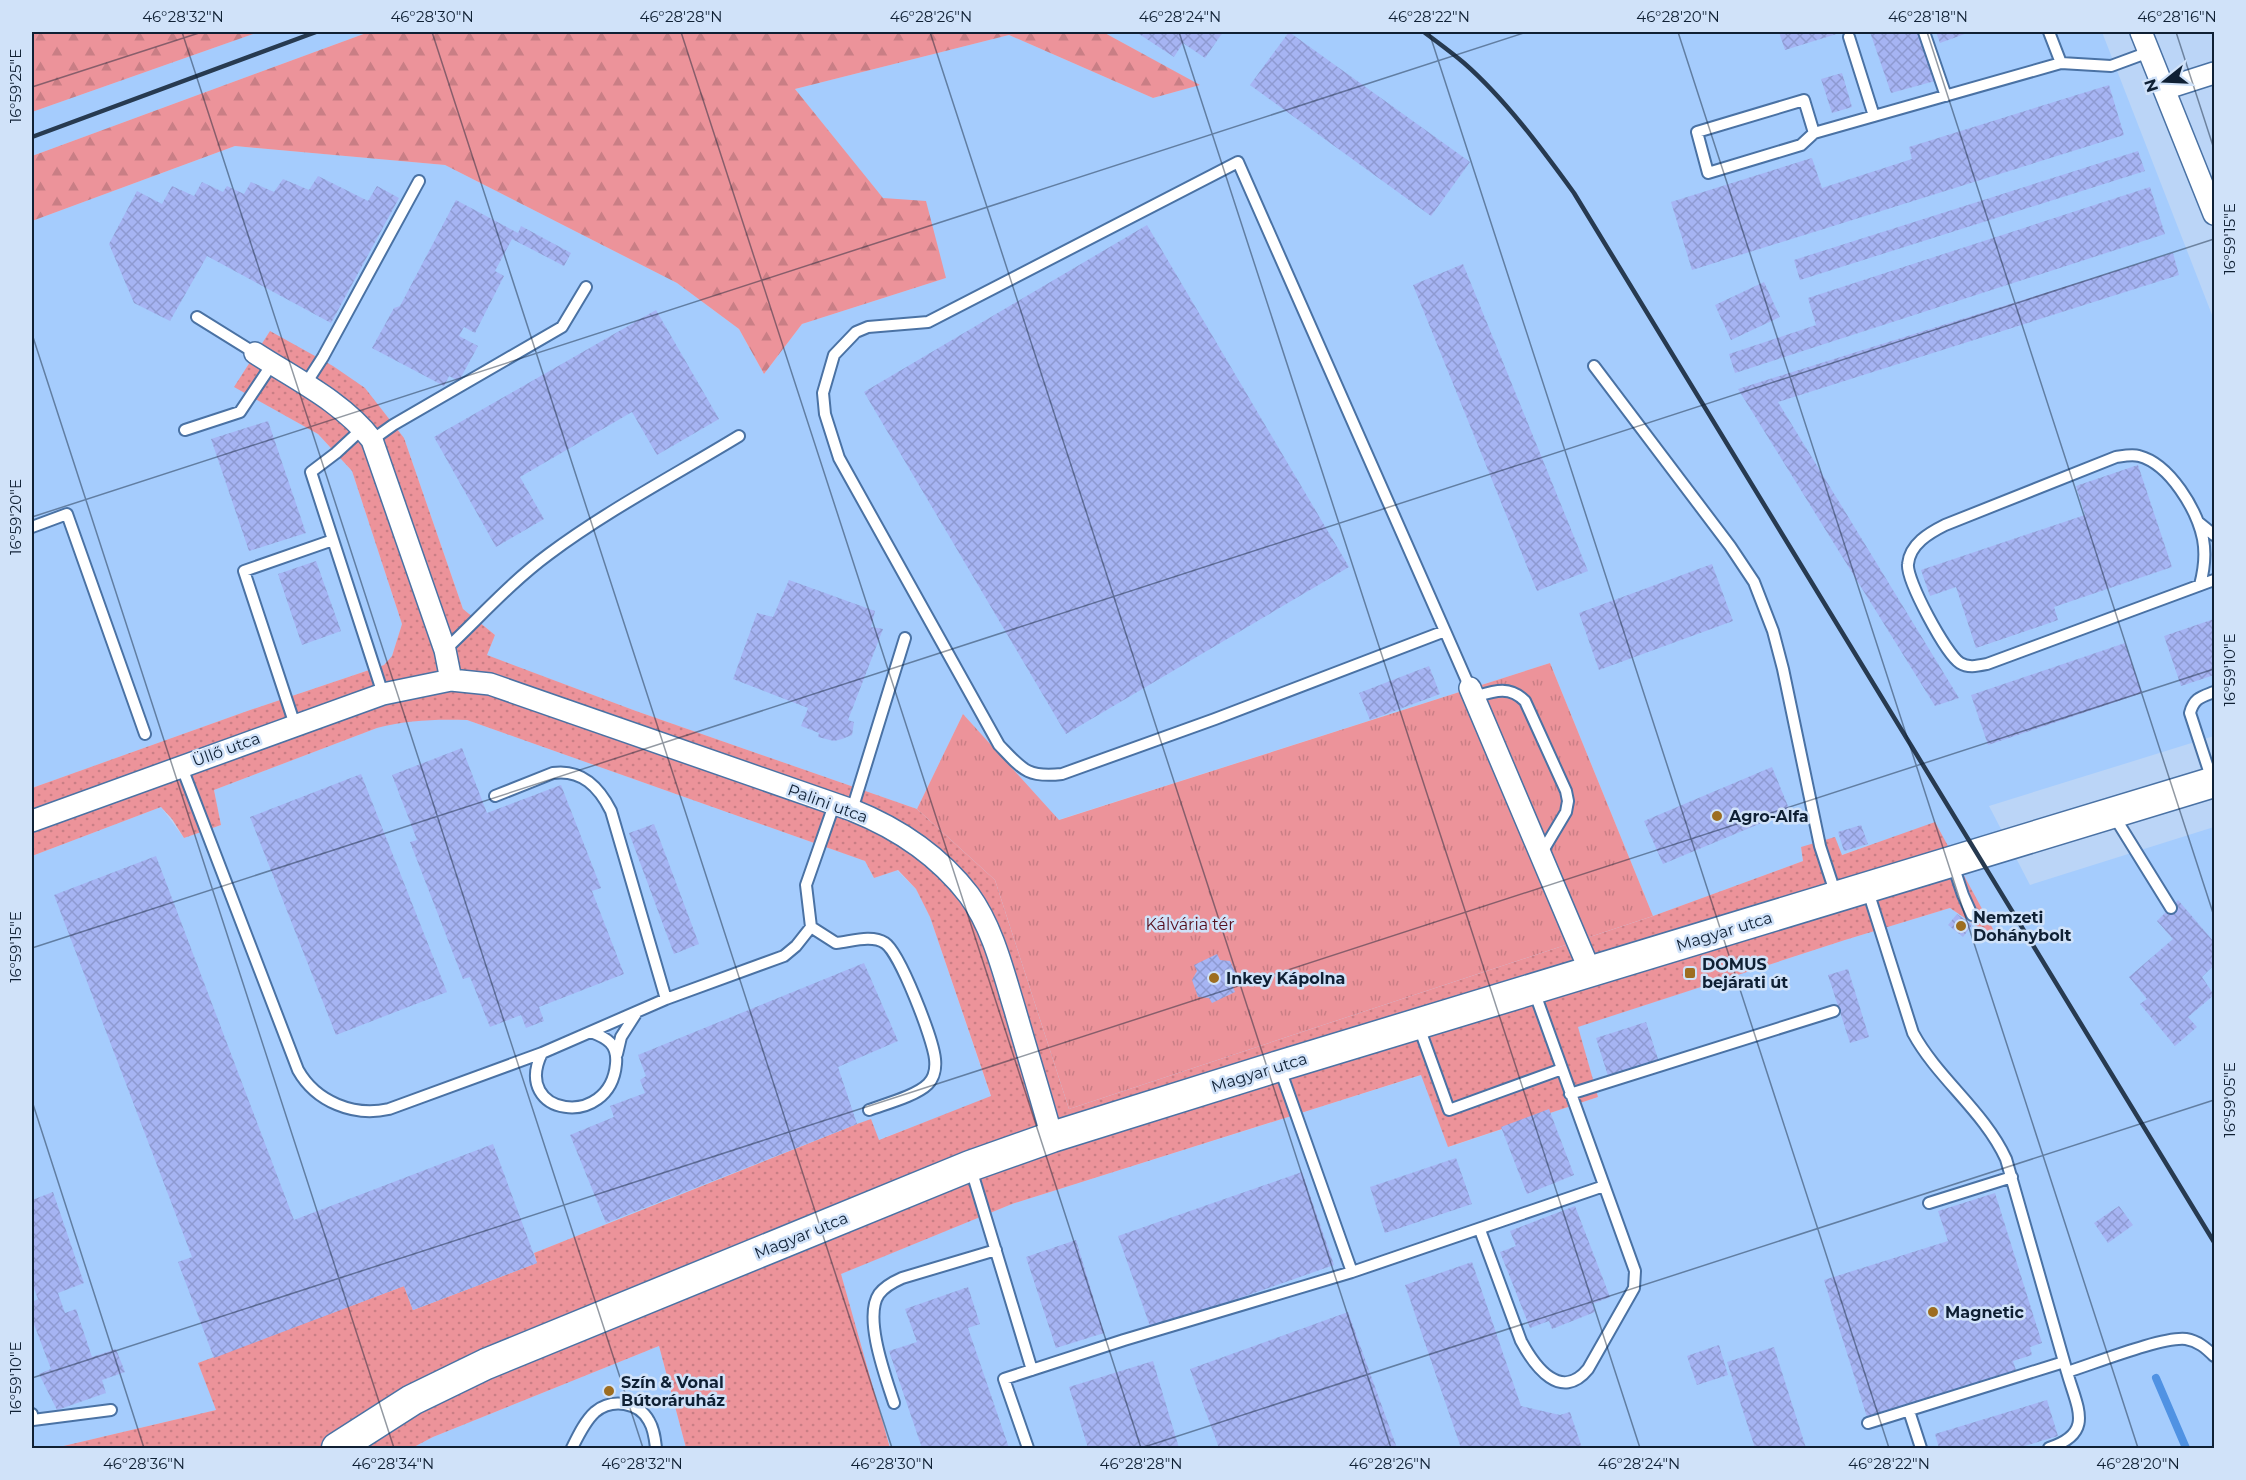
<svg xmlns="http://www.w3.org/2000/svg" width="2246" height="1480" font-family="Montserrat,sans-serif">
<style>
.built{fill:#a5ccfd}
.grass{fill:url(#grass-dots)}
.forest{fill:url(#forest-firs)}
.park{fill:url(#park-tufts)}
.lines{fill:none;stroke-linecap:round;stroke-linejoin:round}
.stream{stroke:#5092e3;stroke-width:8}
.building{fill:url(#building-cross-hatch)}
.lane-casing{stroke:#4a72a4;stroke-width:14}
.street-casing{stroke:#4a72a4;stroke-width:24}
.secondary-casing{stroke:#4a72a4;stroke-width:33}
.lane{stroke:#fff;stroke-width:10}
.street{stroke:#fff;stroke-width:21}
.secondary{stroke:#fff;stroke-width:30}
.rail{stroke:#273a50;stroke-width:4.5}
.ticks{fill:none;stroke:#0f2034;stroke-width:1.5;stroke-opacity:0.45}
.poi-dot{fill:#9d6d20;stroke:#d0e2f9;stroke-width:2}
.labels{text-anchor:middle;stroke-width:5;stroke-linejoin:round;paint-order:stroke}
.street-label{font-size:16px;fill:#0f2034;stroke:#d0e2f9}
.poi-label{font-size:16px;font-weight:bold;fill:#0f2034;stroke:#d0e2f9;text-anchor:start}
.park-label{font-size:16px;fill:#540d1c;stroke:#d0e2f9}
.neatline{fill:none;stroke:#0f2034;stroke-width:2}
.ticks-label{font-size:15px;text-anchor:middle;fill:#0f2034}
</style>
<defs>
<pattern id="grass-dots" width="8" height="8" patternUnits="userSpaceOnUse" patternTransform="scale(1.5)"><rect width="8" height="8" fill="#ec939a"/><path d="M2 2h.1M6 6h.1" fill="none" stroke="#c97e85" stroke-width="1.8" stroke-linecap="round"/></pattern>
<pattern id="forest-firs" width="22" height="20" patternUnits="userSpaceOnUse" patternTransform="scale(1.5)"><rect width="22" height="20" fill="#ec939a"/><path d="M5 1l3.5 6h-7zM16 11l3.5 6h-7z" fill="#c97e85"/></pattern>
<pattern id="park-tufts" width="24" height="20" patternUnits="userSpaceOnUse" patternTransform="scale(1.5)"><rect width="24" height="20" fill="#ec939a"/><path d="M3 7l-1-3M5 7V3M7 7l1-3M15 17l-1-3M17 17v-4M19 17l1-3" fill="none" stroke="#c97e85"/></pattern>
<pattern id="building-cross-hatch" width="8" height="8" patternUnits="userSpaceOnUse" patternTransform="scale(1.5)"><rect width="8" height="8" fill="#a6b4f3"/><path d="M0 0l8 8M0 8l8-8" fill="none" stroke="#8e9ad1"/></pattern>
</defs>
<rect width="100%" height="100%" fill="#bbd5f7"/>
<path class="built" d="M259 32H369L32 156V112Z
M1103 32H2102L2214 320V736L1989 806 2030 885 2214 827V1448H890L840 1274 1012 1204 1422 1075 1449 1147 1598 1097 1577 1027 1845 940 1950 908 1998 941 1935 823 1841 855 1801 847 1803 861 1653 916 1550 663 1058 820 963 714 917 809 636 711 486 655 495 635 463 609 404 438 235 387 318 434 352 471 402 624 392 656 384 665 250 710 32 788V221L235 146 445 165 677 283 739 329 764 374 802 324 946 278 795 89 1009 35 1153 98 1199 85Z
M427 719 467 720 865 861 874 878 897 870 916 889 930 917 991 1097 878 1140 871 1120 857 1124 534 1253 537 1263 413 1310 404 1286 199 1363 216 1410 55 1448H32V856L161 807 184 838 221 825 214 790 377 728 403 721Z
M659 1346 686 1448H412L433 1437Z"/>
<path class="grass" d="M270 331 333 366 365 388 404 438 463 609 495 635 487 655 636 711 917 809 995 880 1069 1109 1653 916 1803 861 1801 847 1835 837 1842 855 1935 822 2000 942 1950 908 1845 940 1578 1027 1598 1097 1448 1147 1421 1075 1012 1204 841 1274 890 1448H686L659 1346 433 1437 412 1448H55L216 1410 198 1363 404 1286 413 1310 537 1263 534 1253 857 1124 871 1119 879 1140 991 1096 930 917 916 889 898 870 874 878 865 861 467 720C435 719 408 720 377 728L214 790 221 825 184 838 172 819 161 807 32 856V788L250 710 384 665 392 656 402 624 352 471 318 434 234 387Z"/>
<path class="forest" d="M54 32H259L32 112V34Z
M369 32H1103L1200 85 1153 98 1009 35 795 89 883 198 926 201 946 278 802 324 764 374 739 329 677 283 445 165 235 146 32 221V156Z"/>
<path class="park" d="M1550 663 1653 916 1069 1109 995 880 917 809 963 714 1059 820Z"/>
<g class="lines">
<path class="stream" d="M2156 1378 2186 1448"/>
</g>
<path class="building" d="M1136 32H1223L1205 58 1183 43 1174 57Z
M1289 32 1470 162 1431 216 1250 85Z
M1779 32H1843L1785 50Z
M1870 32H1917L1923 40 1935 81 1891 93Z
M1936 32H1970L1940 43Z
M1842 73 1852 107 1832 113 1821 79Z
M2109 85 2124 135 1692 270 1671 202 1812 158 1822 188 1912 159 1909 147Z
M2138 151 2145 171 1800 280 1794 260Z
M318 176 368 201 377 186 399 198 331 323 207 256 170 321 134 303 109 244 137 191 162 204 172 186 194 196 202 182 223 192 227 186 244 194 251 182 274 192 283 179 309 190Z
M2150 187 2165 234 1735 373 1729 354 1816 325 1808 298Z
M456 200 518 233 521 226 571 253 564 266 512 239 495 271 504 276 475 333 464 327 459 336 478 346 459 381 449 376 444 386 372 348 394 308 400 306Z
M1147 225 1349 567 1066 734 864 392Z
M2173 253 2179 275 1778 402 1959 698 1935 706 1738 389Z
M1463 264 1588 571 1537 591 1413 285Z
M1764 282 1780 317 1731 340 1715 305Z
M656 310 719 419 657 455 632 412 520 477 544 519 496 547 434 437Z
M268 421 306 533 249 551 211 439Z
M2138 465 2172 567 2054 607 2058 620 1976 648 1956 587 1930 596 1921 570 2085 515 2076 486Z
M316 561 341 631 302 645 278 574Z
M1712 564 1733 621 1599 670 1579 613Z
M789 580 875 611 871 627 883 629 848 720 854 722 852 735 842 739 834 741 818 737 819 733 801 726 808 708 733 679 757 613 773 617Z
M2214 619V675L2181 686 2164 636Z
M2125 643 2142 693 1988 745 1971 695Z
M1429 666 1440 694 1370 720 1359 693Z
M462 748 487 813 561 785 601 888 592 891 624 974 539 1007 544 1021 526 1028 521 1015 490 1027 470 977 463 979 410 842 417 840 392 775Z
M1772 767 1790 811 1663 864 1644 821Z
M361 774 447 992 336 1035 250 817Z
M654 824 699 944 674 954 629 833Z
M1861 825 1868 844 1844 851 1838 832Z
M156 856 294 1220 493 1144 537 1263 413 1310 404 1286 214 1358 178 1262 192 1257 54 895Z
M2178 900 2214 942V965L2202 977 2214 995 2188 1017 2197 1027 2175 1046 2140 1004 2147 999 2129 977 2173 939 2157 921Z
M1957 914 1972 925 1963 937 1948 925Z
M1217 954 1220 960 1230 961 1237 976 1232 984 1235 992 1212 1003 1209 998 1198 997 1192 980 1197 971 1194 965Z
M864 963 898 1041 838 1067 857 1124 606 1223 570 1135 614 1117 610 1106 645 1093 640 1080 646 1076 638 1055Z
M1848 969 1869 1037 1850 1043 1828 975Z
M1646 1022 1659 1062 1609 1079 1596 1038Z
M1549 1109 1574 1175 1527 1194 1501 1127Z
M1456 1158 1472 1204 1385 1233 1370 1187Z
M1302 1172 1334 1265 1151 1329 1118 1236Z
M53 1192 84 1283 58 1293 65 1313 76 1309 92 1357 116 1349 125 1372 102 1380 106 1393 57 1410 39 1374 51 1369 32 1319V1302L38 1299 32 1283V1200Z
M1995 1193 2042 1343 2030 1347 2032 1355 2013 1361 2016 1370 1867 1417 1824 1280 1948 1241 1938 1211Z
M1575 1206 1610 1297 1592 1304 1595 1312 1552 1329 1549 1321 1530 1328 1500 1252 1516 1246 1510 1231Z
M2119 1206 2133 1225 2108 1243 2094 1223Z
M1076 1240 1104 1333 1056 1348 1026 1257Z
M1472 1262 1521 1406 1560 1415 1570 1412 1582 1448H1461L1405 1285Z
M968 1287 980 1324 968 1328 1009 1448H922L889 1351 917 1342 905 1309Z
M1348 1312 1397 1448H1219L1190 1369Z
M1719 1345 1728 1375 1697 1385 1687 1356Z
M1774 1347 1806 1448H1755L1727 1362Z
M1153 1361 1179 1448H1088L1069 1387Z
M2047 1400 2058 1436 2018 1448H1939L1935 1434Z"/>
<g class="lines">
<g class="lane-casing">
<path id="lane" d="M1924 32 1946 96
M2049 32 2061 63
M1849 37 1874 116
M1814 133 1804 100 1697 132 1708 173 1801 145 1814 133 2061 63 2111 66 2149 52
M197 317 255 353
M1594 366 1730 546 1754 582 1773 631 1783 669 1820 846 1836 895
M305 385 323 357 419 181
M363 428 336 453 311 472 383 694
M185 430 240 412 272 364
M372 440 393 425 562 327 586 287
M2198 522 2214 535
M32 527 67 514 145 734
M2200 585C2204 570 2206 555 2203 539 2197 510 2170 464 2139 456 2132 454 2123 456 2116 457L1945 525C1929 533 1910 544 1908 564 1906 580 1946 654 1960 663 1968 668 1977 666 1987 664L2214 580
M1445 631 1215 719 1062 774C1027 778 1022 769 999 745L839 458 825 414 823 393 834 355 856 332 868 327 928 322 1238 162 1445 631 1470 688
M445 650C479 618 511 582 549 554 608 510 675 475 739 436
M1474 697C1494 691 1509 685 1525 701L1566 791 1568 801 1566 812 1541 854
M295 725 244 571 333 540
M181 765 298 1070C316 1102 354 1117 389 1109L542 1053 666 999 784 956 796 946 811 927 806 885 834 805
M2212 780 2190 713C2194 698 2201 697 2214 692
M495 796 553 773C582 769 599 787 611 811L666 999
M852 810 905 638
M2114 816 2171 908
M1952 862 1963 895 1972 915
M1867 888 1913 1033C1938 1079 1984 1111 2006 1159L2067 1372
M811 927 836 943C850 942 871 934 885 943 900 953 933 1039 935 1059 936 1068 934 1078 928 1084 916 1096 885 1104 869 1110
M1419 1027 1449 1110 1562 1069
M542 1053C511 1116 610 1130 616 1064 618 1044 607 1038 591 1032
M617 1054 621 1037 637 1012
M1280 1069 1352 1272
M1570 1094 1834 1011
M971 1169 1032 1370
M1929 1203 2012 1177
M1480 1230 1521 1341C1535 1367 1561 1402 1588 1369L1634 1288 1635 1271 1534 991
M894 1403C886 1378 863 1317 879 1294 885 1286 893 1282 902 1278L996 1250
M1909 1411 1921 1448
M32 1414 33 1420 111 1410
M1868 1423 2064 1362
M572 1448C578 1436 585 1421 595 1412 612 1398 639 1402 649 1421 654 1429 655 1439 656 1448
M1028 1448 1004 1379 1124 1340 1352 1272 1604 1186
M2049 1448C2095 1433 2077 1408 2067 1372 2093 1364 2163 1336 2186 1339 2198 1341 2206 1348 2214 1356"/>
</g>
<g class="street-casing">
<path id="street" d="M2141 32 2214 214
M2164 89 2214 73
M255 353C295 379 343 402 372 440L445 650 451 680
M1470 688 1590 971
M32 821 383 694 451 680 490 684 852 810C897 828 939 856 969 895 993 928 1003 971 1015 1010 1027 1052 1040 1094 1052 1137"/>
</g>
<g class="secondary-casing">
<path id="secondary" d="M337 1448 412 1400 486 1364 970 1166 1052 1137 1279 1066 2214 782"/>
</g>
<use href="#lane" class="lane"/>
<use href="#street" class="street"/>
<use href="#secondary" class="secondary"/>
<path class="rail" d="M1424 32C1437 42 1451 52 1464 63 1505 99 1542 149 1574 193L2214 1242
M32 137 316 32"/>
</g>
<path class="ticks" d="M182 32 643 1448M432 32 892 1448M681 32 1141 1448M930 32 1391 1448M1179 32 1640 1448M1429 32 1889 1448M1678 32 2138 1448M1927 32 2214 916M2176 32 2214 149M32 87 202 32M32 334 394 1448M32 517 1527 32M32 948 2214 239M32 1101 144 1448M32 1378 2214 669M1141 1448 2214 1100"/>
<g class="poi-dot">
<circle cx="1717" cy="816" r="6"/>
<circle cx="1961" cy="926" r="6"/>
<rect x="1684" y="967" width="12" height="12" rx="3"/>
<circle cx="1214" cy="978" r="6"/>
<circle cx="1933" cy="1312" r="6"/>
<circle cx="609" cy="1391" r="6"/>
</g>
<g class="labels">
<g class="street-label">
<text transform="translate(226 749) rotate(-20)" y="6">Üllő utca</text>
<text transform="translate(828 803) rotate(20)" y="6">Palini utca</text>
<text transform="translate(1724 931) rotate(-17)" y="6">Magyar utca</text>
<text transform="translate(1259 1072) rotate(-17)" y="6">Magyar utca</text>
<text transform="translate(801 1235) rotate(-22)" y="6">Magyar utca</text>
</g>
<g class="poi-label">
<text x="1729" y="822">Agro-Alfa</text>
<text x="1973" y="923">Nemzeti<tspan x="1973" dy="18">Dohánybolt</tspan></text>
<text x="1702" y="970">DOMUS<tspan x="1702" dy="18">bejárati út</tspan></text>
<text x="1226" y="984">Inkey Kápolna</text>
<text x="1945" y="1318">Magnetic</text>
<text x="621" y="1388">Szín &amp; Vonal<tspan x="621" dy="18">Bútoráruház</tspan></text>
</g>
<g class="park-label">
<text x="1190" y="930">Kálvária tér</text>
</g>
</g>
<rect width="2246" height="1480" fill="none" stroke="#d0e2f9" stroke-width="66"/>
<g transform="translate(2165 81) rotate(252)" stroke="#d0e2f9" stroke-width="4.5" paint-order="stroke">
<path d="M0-4.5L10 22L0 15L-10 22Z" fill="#0f2034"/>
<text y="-9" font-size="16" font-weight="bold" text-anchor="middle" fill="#0f2034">N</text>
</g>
<rect x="33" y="33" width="2180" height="1414" class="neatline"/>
<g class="ticks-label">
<text x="183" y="22">46°28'32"N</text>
<text x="432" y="22">46°28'30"N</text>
<text x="681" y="22">46°28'28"N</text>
<text x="931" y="22">46°28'26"N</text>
<text x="1180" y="22">46°28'24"N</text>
<text x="1429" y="22">46°28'22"N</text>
<text x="1678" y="22">46°28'20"N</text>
<text x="1928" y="22">46°28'18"N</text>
<text x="2177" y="22">46°28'16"N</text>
<text transform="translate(16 86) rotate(-90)" y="5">16°59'25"E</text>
<text transform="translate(2230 239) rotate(-90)" y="5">16°59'15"E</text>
<text transform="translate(16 517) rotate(-90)" y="5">16°59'20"E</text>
<text transform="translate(2230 670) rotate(-90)" y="5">16°59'10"E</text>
<text transform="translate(16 947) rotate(-90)" y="5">16°59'15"E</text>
<text transform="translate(2230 1100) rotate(-90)" y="5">16°59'05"E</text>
<text transform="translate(16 1378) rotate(-90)" y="5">16°59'10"E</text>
<text x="144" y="1469">46°28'36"N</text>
<text x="393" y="1469">46°28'34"N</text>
<text x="642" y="1469">46°28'32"N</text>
<text x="892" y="1469">46°28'30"N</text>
<text x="1141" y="1469">46°28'28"N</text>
<text x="1390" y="1469">46°28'26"N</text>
<text x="1639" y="1469">46°28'24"N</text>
<text x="1889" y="1469">46°28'22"N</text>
<text x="2138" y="1469">46°28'20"N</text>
</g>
</svg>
